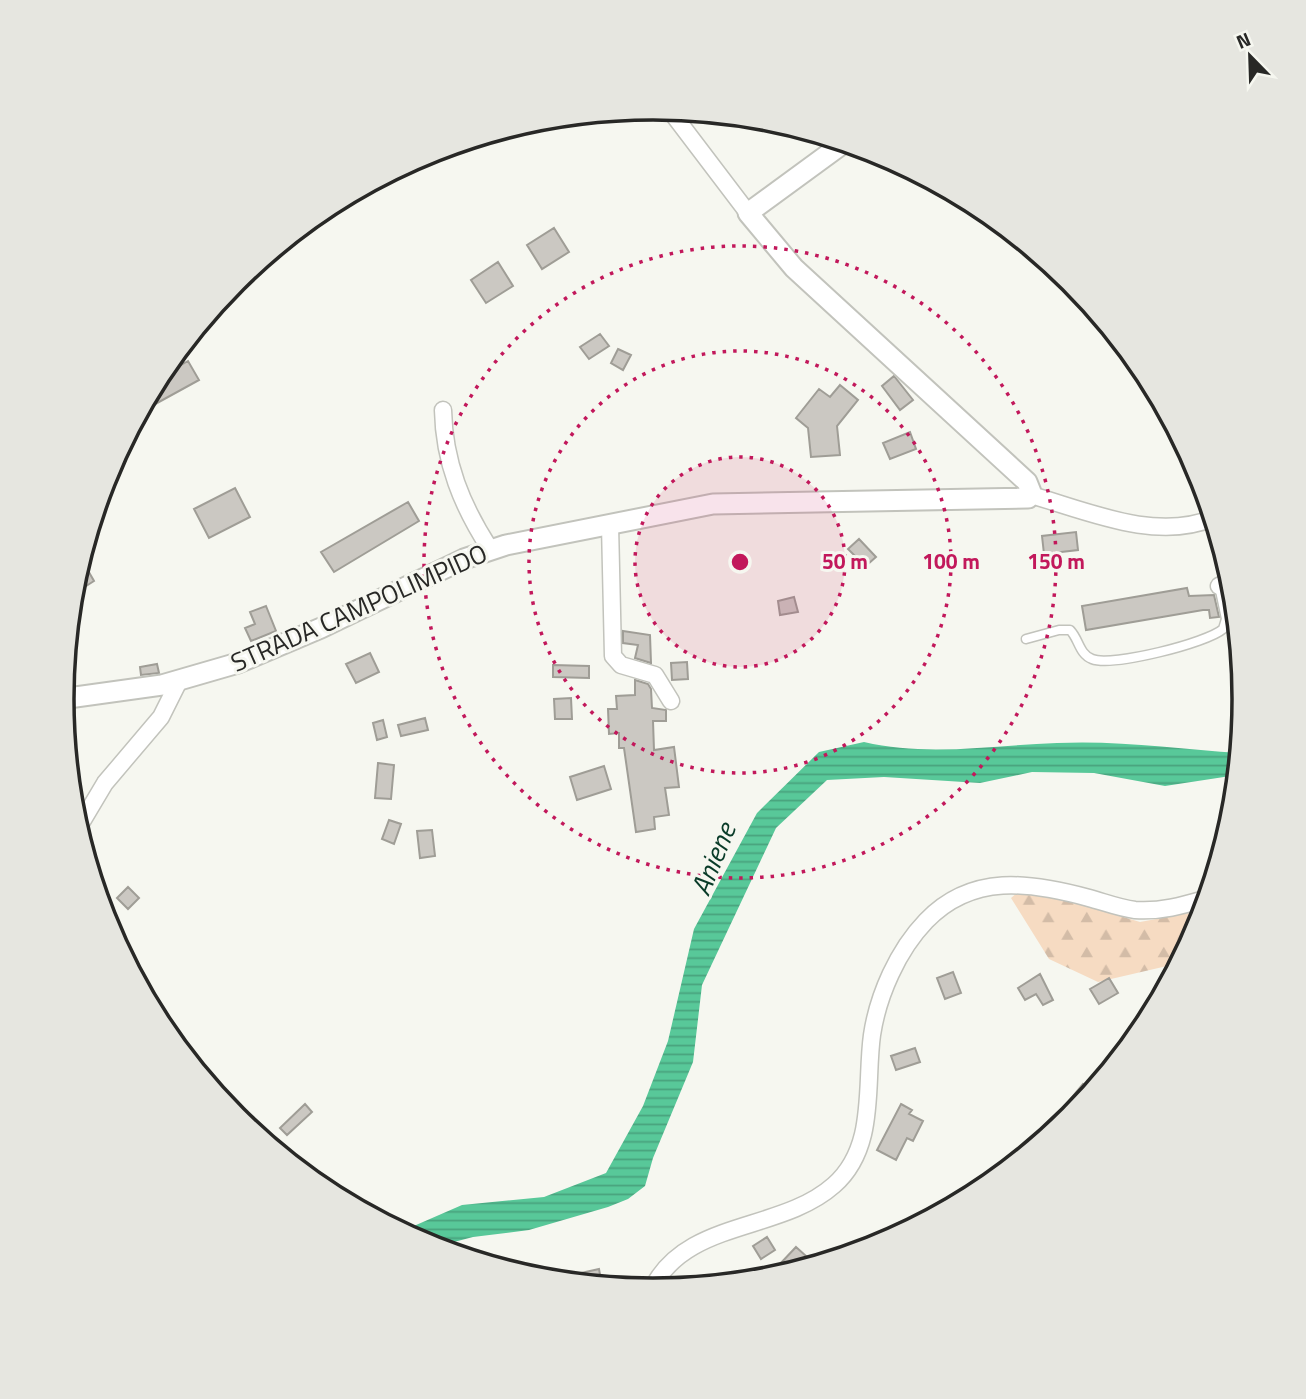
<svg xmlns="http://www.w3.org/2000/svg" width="1306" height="1399" font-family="'Titillium Web',sans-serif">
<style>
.forest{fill:url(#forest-firs)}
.water{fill:url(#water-rules)}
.building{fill:#cbc8c2;stroke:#9f9d96;stroke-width:2}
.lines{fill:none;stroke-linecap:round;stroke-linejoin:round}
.service-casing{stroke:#c2c3bc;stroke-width:11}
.minor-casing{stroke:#c2c3bc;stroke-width:19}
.tertiary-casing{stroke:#c2c3bc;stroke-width:23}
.service{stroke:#fff;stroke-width:8}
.minor{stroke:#fff;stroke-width:16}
.tertiary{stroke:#fff;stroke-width:19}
.ring{fill:none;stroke:#c2185b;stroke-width:3.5;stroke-dasharray:3.5 7}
.labels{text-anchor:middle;stroke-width:6;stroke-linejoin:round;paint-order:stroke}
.street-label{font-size:26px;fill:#282826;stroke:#f6f7f0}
.water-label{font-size:28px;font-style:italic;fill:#093b28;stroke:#f6f7f0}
.rim{fill:none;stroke:#282826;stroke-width:3.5}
.centre{fill:#c2185b;stroke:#f6f7f0;stroke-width:3.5}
.ring-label{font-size:21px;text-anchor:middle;font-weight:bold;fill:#c2185b;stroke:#f6f7f0;stroke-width:6;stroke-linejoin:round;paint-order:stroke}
</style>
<defs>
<pattern id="forest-firs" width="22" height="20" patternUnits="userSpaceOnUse" patternTransform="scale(1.75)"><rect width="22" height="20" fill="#f6dbc2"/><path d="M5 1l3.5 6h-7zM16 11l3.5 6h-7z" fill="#d3bca7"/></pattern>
<pattern id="water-rules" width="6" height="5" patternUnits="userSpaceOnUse" patternTransform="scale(1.75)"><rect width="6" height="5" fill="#58c899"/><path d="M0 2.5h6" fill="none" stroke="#49a27d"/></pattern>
</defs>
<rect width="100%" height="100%" fill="#f6f7f0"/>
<path class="forest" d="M1024 887 1140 922 1205 910 1180 963 1098 982 1049 959 1011 898Z"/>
<path class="water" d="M864 742C928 757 993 745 1057 743 1117 740 1180 749 1240 753L1237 775 1165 786 1094 773 1032 772 980 783 884 777 827 780 776 828 702 985 693 1062 653 1158 645 1186 628 1199 608 1207 529 1230 473 1237 431 1248 400 1232 462 1205 544 1197 606 1173 643 1106 668 1041 694 929 757 813 819 752Z"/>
<path class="building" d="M554 228 569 252 542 269 527 245Z
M498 262 513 286 486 303 471 280Z
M600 334 609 346 589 359 580 347Z
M618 349 631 355 623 370 611 363Z
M175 354 181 365 188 361 199 380 139 413 161 370Z
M894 376 913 400 900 410 882 386Z
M840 385 858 400 837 426 840 455 811 457 808 428 796 418 819 389 830 397Z
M910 432 916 449 890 459 883 443Z
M235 488 250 517 209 538 194 509Z
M408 502 419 521 334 572 321 552Z
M1076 532 1078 550 1044 554 1042 536Z
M859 539 876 557 868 564 859 560 848 549Z
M86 567 94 581 72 595 76 573Z
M1187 588 1189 596 1214 595 1219 617 1210 618 1209 610H1203L1086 630 1082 606Z
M794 597 798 612 780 615 778 601Z
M266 606 276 631 251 641 245 628 255 624 250 612Z
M623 631 650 635 651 663 635 658 638 645 623 643Z
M370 653 379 672 356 683 346 664Z
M687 662 688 679 672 680 671 663Z
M157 664 159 673 141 675 140 667Z
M553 665 589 666V678L553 677Z
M635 680 648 684 651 689 652 708 666 710V721H653L654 750 674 747 679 787 665 788 669 815 654 817 655 829 636 832 624 748H619V733L609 734 608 709H617L616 696 635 695Z
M571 698 572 719H555L554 699Z
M425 718 428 730 401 736 398 725Z
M383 720 387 737 377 740 373 723Z
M378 763 394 765 391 799 375 798Z
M604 766 611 789 577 800 570 777Z
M389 820 401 824 394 844 382 839Z
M432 830 435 856 420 858 417 831Z
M128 887 139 898 128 909 117 898Z
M953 972 961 993 945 999 937 978Z
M1040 974 1053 1000 1043 1005 1036 994 1025 1000 1018 988Z
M1109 978 1118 993 1099 1004 1090 989Z
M915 1048 920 1062 896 1070 891 1056Z
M1083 1084 1092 1092 1078 1109 1069 1101Z
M305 1104 312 1112 287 1135 280 1128Z
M901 1104 912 1110 909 1114 923 1121 913 1141 907 1138 896 1160 877 1150Z
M767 1237 775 1250 761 1259 753 1246Z
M796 1247 816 1265 789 1274 779 1265Z
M599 1269 601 1280 580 1284 564 1283 563 1277Z"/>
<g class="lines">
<g class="service-casing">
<path id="service" d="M1026 639 1059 630H1070C1079 639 1079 654 1092 659 1112 667 1207 643 1223 629L1226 619 1219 586"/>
</g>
<g class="minor-casing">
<path id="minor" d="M669 109 748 213
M443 410C444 462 462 506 490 549
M1031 495C1087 511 1156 542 1213 518
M610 525 613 656 621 665 655 675 671 701
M1219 586 1232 580
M77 830 105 783 161 717 179 681
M651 1291C684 1219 780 1233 834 1185 877 1147 865 1085 872 1035 878 995 898 950 926 921 972 873 1030 882 1089 898 1104 902 1119 908 1135 910 1161 912 1184 905 1208 898"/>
</g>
<g class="tertiary-casing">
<path id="tertiary" d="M61 699 162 685 238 663 321 628 464 559 506 545 713 504 1028 498 1031 492 1027 482 794 268 748 213 845 142"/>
</g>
<use href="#service" class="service"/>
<use href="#minor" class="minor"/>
<use href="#tertiary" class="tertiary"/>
</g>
<circle cx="740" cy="562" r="105" fill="#c2185b" fill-opacity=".12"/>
<g class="ring">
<circle cx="740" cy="562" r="105"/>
<circle cx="740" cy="562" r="211"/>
<circle cx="740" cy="562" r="316"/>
</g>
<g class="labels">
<g class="street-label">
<text transform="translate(359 608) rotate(-24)" y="9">STRADA CAMPOLIMPIDO</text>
</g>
<g class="water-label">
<text transform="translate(713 859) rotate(-68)" y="10">Aniene</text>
</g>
</g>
<path d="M0 0H1306V1399H0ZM74 699a579 579 0 1 1 1158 0a579 579 0 1 1-1158 0Z" fill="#e6e6e0" fill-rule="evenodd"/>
<path class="rim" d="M74 699a579 579 0 1 1 1158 0a579 579 0 1 1-1158 0Z"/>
<circle cx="740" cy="562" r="10" class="centre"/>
<g class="ring-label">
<text x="845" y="569">50 m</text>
<text x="951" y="569">100 m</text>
<text x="1056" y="569">150 m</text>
</g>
<g transform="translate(1250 56) rotate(337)" stroke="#f6f7f0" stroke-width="5" paint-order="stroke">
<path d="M0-5L12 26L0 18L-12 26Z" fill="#282826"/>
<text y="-10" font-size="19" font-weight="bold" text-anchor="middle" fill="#282826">N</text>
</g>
</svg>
